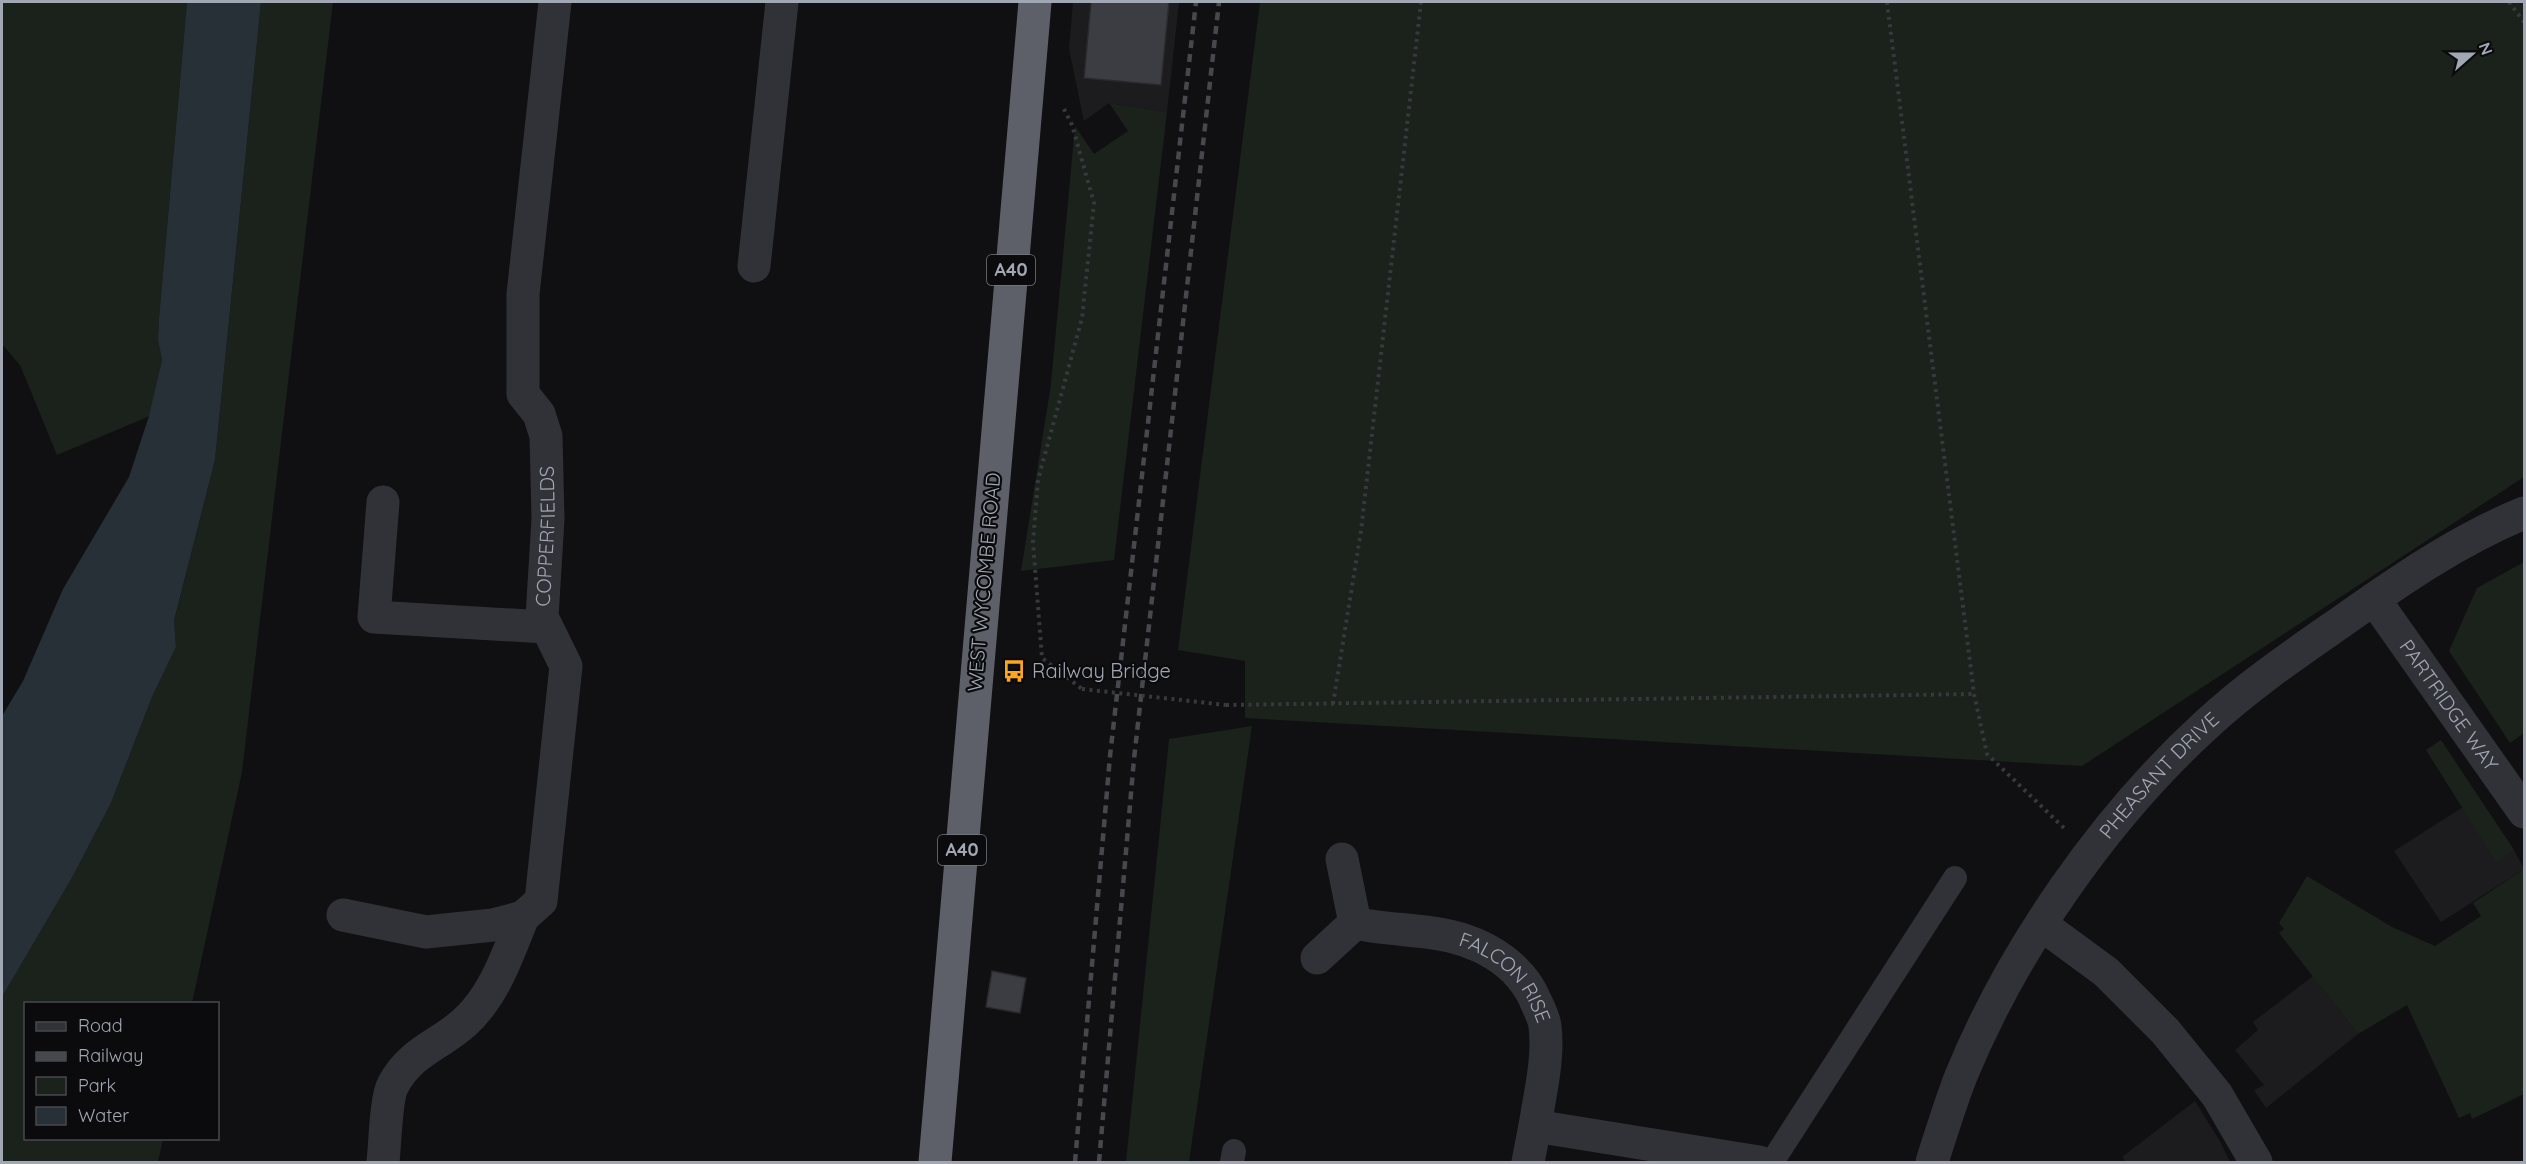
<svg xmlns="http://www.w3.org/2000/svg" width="2526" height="1164" font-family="Quicksand,sans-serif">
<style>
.built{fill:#1c1c1f}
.green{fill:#1a221b}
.water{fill:#263036}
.building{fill:#3c3d42;stroke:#2a2a2e;stroke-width:1.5}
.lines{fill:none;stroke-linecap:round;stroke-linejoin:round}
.path{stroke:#37393e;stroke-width:4;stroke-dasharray:3 4.5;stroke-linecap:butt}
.lane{stroke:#313237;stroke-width:24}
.street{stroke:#313237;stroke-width:33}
.highway{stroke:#5d6068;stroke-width:33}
.rail{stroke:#46484e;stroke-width:4.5;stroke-dasharray:8 6;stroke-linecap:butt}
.path-bridge{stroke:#37393e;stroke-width:4;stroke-dasharray:3 4.5;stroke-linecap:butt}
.labels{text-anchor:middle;stroke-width:4.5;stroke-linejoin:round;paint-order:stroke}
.shield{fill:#0b0b0d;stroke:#747881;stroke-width:1.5}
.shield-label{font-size:18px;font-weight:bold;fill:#a1a7b3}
.street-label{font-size:20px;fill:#a1a7b3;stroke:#0b0b0d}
.poi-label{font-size:20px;fill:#a1a7b3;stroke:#0b0b0d;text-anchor:start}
</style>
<rect width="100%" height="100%" fill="#101012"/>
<path class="built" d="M1073 2H1179L1167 112 1109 103 1084 121 1069 49Z
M2463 807 2496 861 2514 850 2524 869 2441 922 2394 851Z
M2313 976 2358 1034 2266 1108 2254 1090 2264 1085 2235 1050 2258 1030 2253 1022Z
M2195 1101 2221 1143 2230 1162H2126L2122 1157Z"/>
<path class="green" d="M2 2H187L159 318 158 340 162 360 150 416 57 455 20 365 2 344Z
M261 2H333L242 772 192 1003 26 1004V1138L163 1139 158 1162H2V997L73 876 111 803 152 697 176 647 174 622 215 460Z
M1260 2H2524V477L2082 766 1245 718V661L1178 650Z
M1109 103 1167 112 1114 560 1021 571 1051 384 1075 126 1094 154 1128 131Z
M2524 562V733L2510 743 2449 651 2477 588Z
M1252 726 1189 1162H1126L1169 739Z
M2441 740 2514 850 2496 862 2426 750Z
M2524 869V1094L2472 1119 2470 1113 2459 1118 2407 1005 2358 1034 2279 933 2284 929 2279 923 2307 876 2392 927 2435 946 2481 916 2473 903Z"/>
<path class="water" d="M187 2H261L215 460 174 621 176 647 152 697 111 803 73 876 2 997V716L23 681 63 589 129 477 149 416 162 360 158 340 159 318Z"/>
<path class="building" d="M1091 2H1169L1161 85 1084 78Z
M992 971 1026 978 1020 1013 986 1007Z"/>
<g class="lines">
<path class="path" d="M1887 2 1974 694 1987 754 2064 828
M2509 2 2524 22
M1064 109 1072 125 1094 203 1082 318 1038 480 1033 542 1042 658 1082 689
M1333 704 1361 531 1421 2
M1226 705 1974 694"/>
<path class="lane" d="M1232 1162 1234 1151
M1772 1162 1955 878"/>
<g class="street">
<path d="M754 266 782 2"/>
<path d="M383 502 374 617 546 627"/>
<path id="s1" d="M2374 599 2524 812"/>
<path id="s2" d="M343 915 426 932 493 925 523 917 541 901 566 666 542 617 548 519 546 436 539 414 523 394V294L555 2"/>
<path id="s3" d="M1355 923C1381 929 1407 929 1433 933 1477 939 1520 961 1537 1004 1540 1011 1544 1018 1545 1026 1549 1059 1540 1093 1535 1126L1759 1162"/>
<path d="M2042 925 2106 972 2165 1031 2217 1095 2256 1162"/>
<path d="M1317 958 1355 923 1342 859"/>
<path d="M383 1162C385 1145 386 1097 393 1085 411 1051 440 1045 465 1022 495 995 508 953 523 917"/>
<path d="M1528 1162 1535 1126"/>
<path id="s4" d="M1932 1162C1941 1134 1950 1104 1961 1076 2013 949 2105 817 2207 724 2248 686 2295 654 2341 622 2399 581 2458 540 2524 513"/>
</g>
<path class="highway" d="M935 1162 1035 2"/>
<path class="rail" d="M1075 1162 1110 756 1196 2
M1099 1162 1134 759 1219 2"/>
<path class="path-bridge" d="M1082 689 1226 705"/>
</g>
<defs>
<g id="bus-bare" transform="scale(1.8)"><path d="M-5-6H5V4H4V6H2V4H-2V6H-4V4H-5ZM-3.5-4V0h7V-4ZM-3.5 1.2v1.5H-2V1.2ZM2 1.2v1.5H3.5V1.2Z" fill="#faa620" stroke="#0b0b0d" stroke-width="2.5" paint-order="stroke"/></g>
</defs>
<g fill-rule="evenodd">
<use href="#bus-bare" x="1014" y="671"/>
</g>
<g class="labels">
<g class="shield">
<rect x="987" y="255" width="48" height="30" rx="4.5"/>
<rect x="938" y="835" width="48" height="30" rx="4.5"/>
</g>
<g class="shield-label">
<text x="1011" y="276">A40</text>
<text x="962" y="856">A40</text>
</g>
<g class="street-label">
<text dy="7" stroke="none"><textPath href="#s2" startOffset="579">COPPERFIELDS</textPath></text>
<text transform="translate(984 582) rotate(-85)" y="7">WEST WYCOMBE ROAD</text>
<text dy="7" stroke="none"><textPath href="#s1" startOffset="130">PARTRIDGE WAY</textPath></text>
<text dy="7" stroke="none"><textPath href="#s4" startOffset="453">PHEASANT DRIVE</textPath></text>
<text dy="7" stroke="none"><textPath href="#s3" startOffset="168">FALCON RISE</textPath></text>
</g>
<g class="poi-label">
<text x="1032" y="678">Railway Bridge</text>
</g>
</g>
<rect width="2526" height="1164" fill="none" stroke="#a1a7b3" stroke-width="6"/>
<rect x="24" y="1002" width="195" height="138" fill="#0b0b0d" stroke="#47494f" stroke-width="1.5"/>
<rect x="36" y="1022" width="30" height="9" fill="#313237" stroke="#47494f" stroke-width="1.5"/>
<text x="78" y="1032" font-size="18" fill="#a1a7b3">Road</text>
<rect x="36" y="1052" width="30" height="9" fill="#46484e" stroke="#47494f" stroke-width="1.5"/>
<text x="78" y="1062" font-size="18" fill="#a1a7b3">Railway</text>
<rect x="36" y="1077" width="30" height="18" fill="#1a221b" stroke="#47494f" stroke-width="1.5"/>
<text x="78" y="1092" font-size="18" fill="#a1a7b3">Park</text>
<rect x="36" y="1107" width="30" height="18" fill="#263036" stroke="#47494f" stroke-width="1.5"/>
<text x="78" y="1122" font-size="18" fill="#a1a7b3">Water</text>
<g transform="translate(2472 54) rotate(69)" stroke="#0b0b0d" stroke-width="4.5" paint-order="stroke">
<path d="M0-4.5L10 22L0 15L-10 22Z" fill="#a1a7b3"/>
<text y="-9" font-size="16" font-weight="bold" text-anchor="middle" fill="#a1a7b3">N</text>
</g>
</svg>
